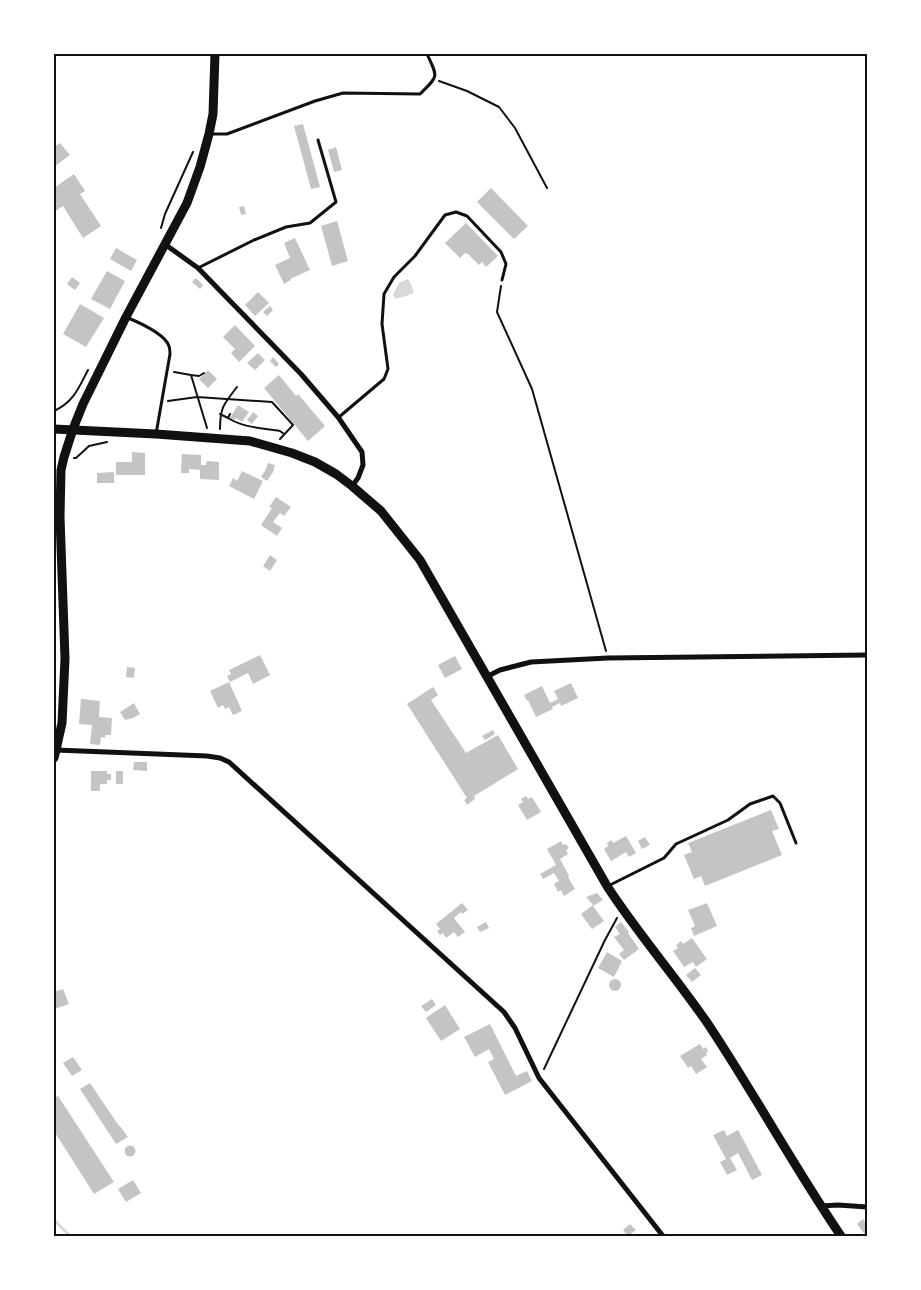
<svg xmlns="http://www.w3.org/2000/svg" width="921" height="1290" font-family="Jost,sans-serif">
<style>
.water{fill:#d9d9d9}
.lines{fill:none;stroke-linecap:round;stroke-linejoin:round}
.stream{stroke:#d9d9d9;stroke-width:3}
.building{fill:#c4c4c4}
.path{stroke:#111;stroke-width:2}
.service{stroke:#111;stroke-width:3}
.minor{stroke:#111;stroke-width:5}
.tertiary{stroke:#111;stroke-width:9}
.secondary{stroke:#111;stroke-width:9}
.neatline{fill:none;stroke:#111;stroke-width:2}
</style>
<rect width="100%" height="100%" fill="#fff"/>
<path class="water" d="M408 279 411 284 414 293 406 296 395 299 393 294 399 283Z"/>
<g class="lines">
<path class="stream" d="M54 1220 70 1236"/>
</g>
<path class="building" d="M303 124 320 187 311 189 294 126Z
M60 143 70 155 54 167V147Z
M336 147 342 170 334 172 328 150Z
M74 174 85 191 80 194 101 226 83 238 63 206 54 212V188Z
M491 188 528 226 514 239 477 202Z
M244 206 246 214 241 215 239 207Z
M337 221 348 261 332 266 321 226Z
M466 223 498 256 486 267 482 262 479 265 468 254 465 253 460 258 445 243Z
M295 238 310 270 290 279 291 280 284 284 275 265 290 258 284 243Z
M116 248 137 260 131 271 110 259Z
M107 271 125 281 110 309 91 299Z
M72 277 80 283 75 290 67 284Z
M196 278 203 285 200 289 192 282Z
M258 292 269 303 255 316 245 305Z
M80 304 104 318 86 347 63 334Z
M270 306 273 310 267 316 263 312Z
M235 325 255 346 239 362 231 353 235 349 223 337Z
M258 353 265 360 255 370 247 363Z
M273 357 279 364 276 367 270 361Z
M208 370 217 379 208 388 199 379Z
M279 375 296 396 298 394 325 426 308 441 264 388Z
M238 405 249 412 242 422 236 418 234 420 230 418Z
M253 412 258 416 252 424 247 420Z
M132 452 145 453V475H116V462H132Z
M182 454 201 455V465H206L207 461 219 462V480L200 479V470L189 469V473H181Z
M268 463 275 465 273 472 267 481 261 477 266 469Z
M242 471 263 481 254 499 229 486 233 478 237 481Z
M114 472V483H97V473Z
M276 497 291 507 284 516 280 513 273 522 282 528 277 536 261 525 272 508 269 507Z
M270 555 277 560 270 571 263 566Z
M260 655 270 675 253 684 248 673 230 682 227 676 231 674 229 670Z
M455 656 462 669 445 678 438 665Z
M127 667 135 668 134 678 126 677Z
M229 682 242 711 233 715 229 707 225 709 223 705 218 708 210 691Z
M571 683 578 698 561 706 560 703 552 707 553 709 536 717 528 700 527 701 524 695 542 686 550 703 558 699 554 691Z
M433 687 438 695 431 700 466 753 498 735 518 769 474 796 475 799 467 805 464 800 467 798 407 704Z
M81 699 100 701 99 717 112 718 111 735H105V738L101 737 100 745 90 744 92 725 79 724Z
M134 703 140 714 133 718 125 720 120 712Z
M493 730 495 734 485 740 482 736Z
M134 762H147V771L133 770Z
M91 771H107V774H111V780H107V784H100V791H91Z
M116 771H123V784H116Z
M526 796 528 799 532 797 541 812 527 820 518 805 523 802 521 799Z
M771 810 779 829 772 831 782 855 705 886 701 876 694 879 684 855 692 852 688 843Z
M626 836 636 853 629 857 626 852 611 861 604 849 608 846 607 843 612 840 613 843Z
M645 837 650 845 642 849 638 841Z
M561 841 563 845 566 844 569 848 566 850 568 854 560 859 569 876 568 877 575 889 564 896 561 890 558 892 554 884 559 881 554 873 543 879 540 874 556 865 547 849Z
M597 893 603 900 593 906 604 921 592 929 581 914 593 905 586 897Z
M462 903 468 910 462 914 461 912 454 918 465 932 458 937 454 932 446 938 443 933 440 935 437 931 440 929 436 924Z
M707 903 717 926 694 936 691 928 695 926 688 910Z
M486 922 489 928 480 932 477 927Z
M621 922 629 932 628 933 639 949 624 960 619 954 624 950 614 937 620 934 615 927Z
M692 938 707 959 696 967 693 962 684 967 673 951 678 948 676 945 681 941 683 944Z
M607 952 622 961 614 977 598 968Z
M695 968 701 975 692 982 686 975Z
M609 985a6 6 0 1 1 12 0a6 6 0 1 1-12 0Z
M63 989 69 1004 54 1009V992Z
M432 999 436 1005 426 1012 421 1006Z
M445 1005 460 1029 441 1041 426 1018Z
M490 1024 516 1076 527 1071 532 1081 505 1095 488 1062 494 1059 489 1049 475 1057 464 1037Z
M700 1044 703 1049 706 1047 708 1051 706 1053 707 1055 701 1059 707 1067 696 1074 691 1066 688 1068 680 1056Z
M73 1057 82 1070 72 1076 63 1063Z
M90 1083 119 1126H120L128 1137 116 1144 80 1089Z
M58 1096 114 1182 94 1194 54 1131V1098Z
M724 1130 727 1136 738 1130 762 1175 752 1180 738 1153 730 1158 737 1170 727 1175 720 1162 726 1159 713 1135Z
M124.5 1151a5.5 5.5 0 1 1 11 0a5.5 5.5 0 1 1-11 0Z
M133 1180 141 1193 126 1202 118 1189Z
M863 1219 867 1225V1236H866L857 1224Z
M630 1224 636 1230 628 1236 623 1230Z"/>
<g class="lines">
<path class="path" d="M439 81 467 91 499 107 515 128 547 188
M161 228 165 214 193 152
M501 286 497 312 532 389 606 651
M174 372 191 375 207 428
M191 375 199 376 204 373
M168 401 197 397 272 402 293 425 280 439
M54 411C74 402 79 387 88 370
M220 414 228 418 230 414
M228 418C244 428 262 428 280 431L284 434
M220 429C220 407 224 404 237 387
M74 458H76L89 446 107 442
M544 1069 605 940 617 918"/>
<path class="service" d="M210 134H227L315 101 343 93 420 94C439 75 438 78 427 54
M198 268 254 240 286 227 310 223 336 202 318 140
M126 317C138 322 165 334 169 346 170 349 170 352 170 354L156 434
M339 417 384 379 388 369 382 324 384 294 394 277 415 256 445 215 456 212 467 216 501 252 506 264 502 280
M608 886 664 858 676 844 728 820 750 804 773 796 780 803 796 843"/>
<path class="minor" d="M166 245 198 268 301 374 338 417 362 452 363 465 358 478 352 486
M486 677 500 670 531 662 608 658 867 655
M56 750 207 756 220 758 229 762 504 1012 515 1028 539 1078 663 1236
M820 1206 838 1205 867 1207"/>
<path class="tertiary" d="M54 429 156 434 250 441 292 453 315 462 336 474 352 486 381 511 420 560 607 886C638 934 676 977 708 1024 754 1093 794 1167 841 1236"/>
<path class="secondary" d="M54 758 56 750 62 723 65 659 60 517 61 470 64 457 73 429 83 404 126 317 187 203 200 167 209 134 213 114 215 54"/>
</g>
<rect width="921" height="1290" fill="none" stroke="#ffffff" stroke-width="110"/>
<rect x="55" y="55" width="811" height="1180" class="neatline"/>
</svg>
